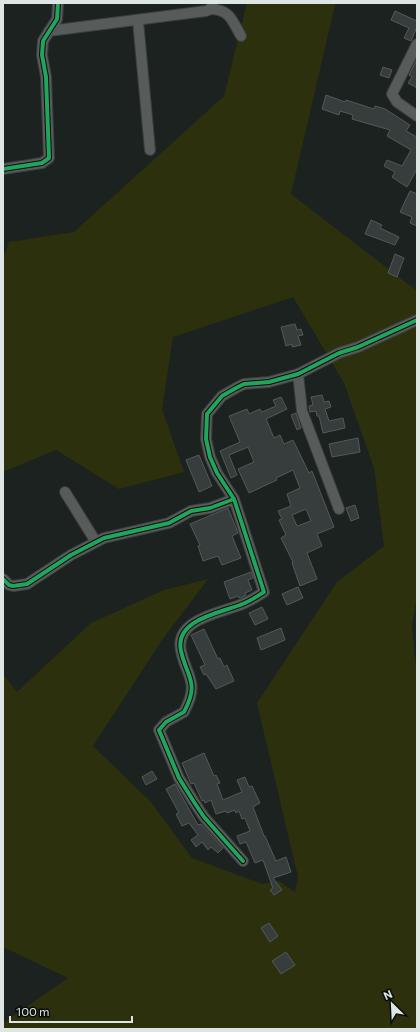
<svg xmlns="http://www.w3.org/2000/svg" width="420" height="1032" font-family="Commissioner,sans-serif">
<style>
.green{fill:#2d300c}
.building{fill:#373d3c;stroke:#545958;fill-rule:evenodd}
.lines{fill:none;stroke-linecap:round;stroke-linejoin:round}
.minor-casing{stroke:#393f3d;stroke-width:12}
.minor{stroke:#575b5a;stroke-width:10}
.cycleway-casing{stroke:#080d0b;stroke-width:6}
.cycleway{stroke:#20a55d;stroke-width:4}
</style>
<rect width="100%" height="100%" fill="#1c2220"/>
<path class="green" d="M247 3H340L335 5 291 194 417 291V595L412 626 417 679V1029H3V1023L68 978 3 947V674L17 692 91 623 164 590 208 579 162 640 93 746 151 802 192 858 262 884 279 881 295 892 298 877 257 703 337 582 384 546 374 468 344 383 293 297 173 337 162 409 184 472 119 489 56 450 3 472V259L9 242 74 232 224 96Z"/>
<path class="building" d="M395 11 417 21V27L411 41 404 38 409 28 391 20Z
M417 59V88L408 83 412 77 409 75Z
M383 67 392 70 389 78 380 75Z
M326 95 345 102 346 100 374 109 375 106 385 109 410 125 406 131 417 137V169L407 187 392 177 395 172 384 166 387 160 402 166 411 150 387 136 390 130 352 119 353 115 340 111 339 115 322 109Z
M410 191 417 194V226L410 223 412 217 400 212Z
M371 220 382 225 380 228 399 237 395 245 365 234Z
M395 254 404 258 397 277 388 273Z
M295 324 297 330 301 329 303 335 298 336 301 345 292 347V344L286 346 281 327Z
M322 395 324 402 329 401 331 407 325 409 329 421 343 418 345 428 323 433 319 416H317L316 411 310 412 309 406 313 405 311 397Z
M281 397 287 409 266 419 274 438 280 435 284 444 293 440 309 473 312 471 334 527 317 534 322 546 307 553 317 579 300 586 292 563 293 562 281 538 286 535 279 520 282 519 278 511 291 506 287 494 300 488 293 470 276 478 277 480 249 493 238 469 254 462 248 447 229 455 237 475 231 478 220 451 240 442 229 416 247 409 249 414 260 409 262 412 276 406 273 400ZM306 509 311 521 297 526 292 515Z
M296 413 301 428 297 430 291 415Z
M358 438 360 452 332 457 329 444Z
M199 455 212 486 199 492 186 460Z
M355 505 359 518 351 521 346 508Z
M228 508 238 533 232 536 241 558 222 565 218 556 203 561 198 546 200 545 190 524Z
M251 572 253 578 248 580 252 590 245 593 246 595 241 598H239L238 596 230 599 224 582Z
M298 587 303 598 287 605 282 594Z
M262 607 268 619 255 625 249 613Z
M281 628 285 640 261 650 257 638Z
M204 629 218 659 220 658 224 667 227 665 234 681 216 689 206 674 204 675 200 667 205 665 191 635Z
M204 753 214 776 216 775 220 783 217 784 223 800 242 792 237 780 245 777 249 787 252 786 260 803 253 807 264 836H265L276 861 286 857 291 872 273 878 282 890 274 895 270 890 273 888 263 860 255 863 246 842 240 844 237 836 250 831 245 818 242 819 239 811 236 813 235 810 227 813 226 811 216 814 211 800 205 803 204 800 202 801 194 783 191 784 182 763Z
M152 771 157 779 146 785 142 777Z
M175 784 198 825 201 824 223 848 218 853 211 847 208 850 202 842 196 847 191 840 198 835 189 823 182 826 176 814 179 813 166 789Z
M269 923 278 936 270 942 261 928Z
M286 952 295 965 281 974 272 961Z"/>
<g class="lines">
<g class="minor-casing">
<path id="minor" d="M211 9C231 10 232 21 241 36
M138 21 150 150
M49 31 206 11 211 9 213 3
M417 44 392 94 397 102 417 116
M3 169 42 163 49 158 46 77 42 55 43 41 57 19 58 3
M298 374 302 411 339 509
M65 492 96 542
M3 579 9 585 13 586 27 584 71 555 104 538 169 523 191 511 210 508 234 499
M243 861 204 817 194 802 179 778 159 730 166 722 184 712C200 682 187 678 181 651 174 620 219 613 240 605 249 602 256 597 264 592L234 499 217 473 210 457 206 439 207 414 222 396 236 388 244 384 269 382 298 374 339 353 358 347 417 320"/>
</g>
<use href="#minor" class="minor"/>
<g class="cycleway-casing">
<path id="cycleway" d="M3 169 42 163 49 158 46 77 42 55 43 41 57 19 58 3
M3 579 9 585 13 586 27 584 71 555 104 538 169 523 191 511 210 508 234 499
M243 861 204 817 194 802 179 778 159 730 166 722 184 712C200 682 187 678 181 651 174 620 219 613 240 605 249 602 256 597 264 592L234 499 217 473 210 457 206 439 207 414 222 396 236 388 244 384 269 382 298 374 339 353 358 347 417 320"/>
</g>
<use href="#cycleway" class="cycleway"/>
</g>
<rect width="420" height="1032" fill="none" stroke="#dee6e3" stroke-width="8"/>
<g transform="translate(392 1004) rotate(336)" stroke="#080d0b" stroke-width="3" paint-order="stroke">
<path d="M0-3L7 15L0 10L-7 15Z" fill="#dee6e3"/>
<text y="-6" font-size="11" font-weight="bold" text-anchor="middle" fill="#dee6e3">N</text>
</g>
<path d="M10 1016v6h122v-6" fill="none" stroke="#dee6e3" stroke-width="2"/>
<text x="16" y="1016" font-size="12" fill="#dee6e3" stroke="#080d0b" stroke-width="3" paint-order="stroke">100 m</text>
</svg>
